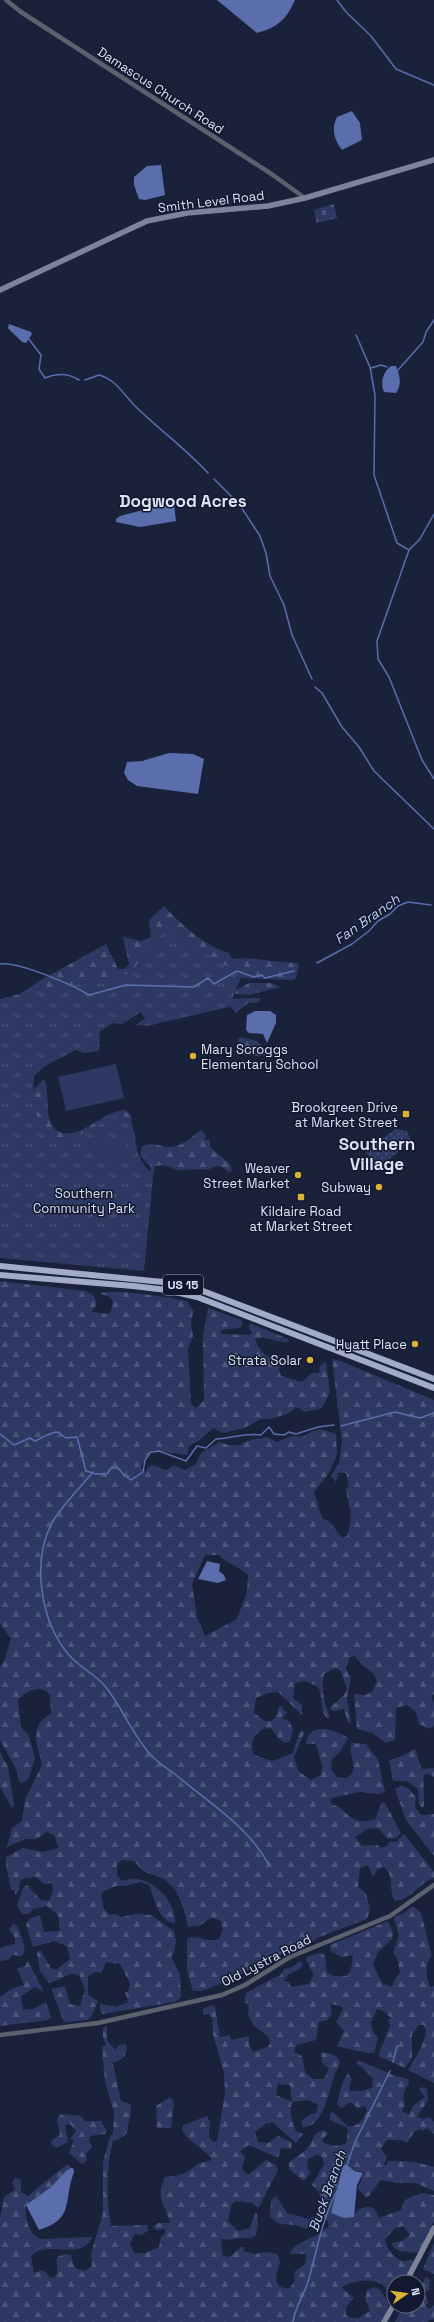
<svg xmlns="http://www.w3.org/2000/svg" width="434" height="2322" font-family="'Space Grotesk',sans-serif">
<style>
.grass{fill:url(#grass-dots)}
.forest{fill:url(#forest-firs);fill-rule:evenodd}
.cemetery{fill:url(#cemetery-stones)}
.park{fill:url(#park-tufts)}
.garden{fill:#2d3963}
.water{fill:#5a6eae}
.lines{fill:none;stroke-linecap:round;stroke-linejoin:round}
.stream{stroke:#5a6eae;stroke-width:1.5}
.tertiary{stroke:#5c616e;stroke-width:4.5}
.secondary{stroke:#7d8499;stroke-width:5.5}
.trunk{stroke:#a2acc9;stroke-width:6}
.poi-dot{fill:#dbb233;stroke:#11182f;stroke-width:1.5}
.labels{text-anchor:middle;stroke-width:3;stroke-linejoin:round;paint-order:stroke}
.shield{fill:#11182f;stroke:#a0a6b9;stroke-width:1}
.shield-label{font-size:12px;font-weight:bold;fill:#dde3f4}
.street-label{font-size:13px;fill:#dde3f4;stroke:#11182f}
.poi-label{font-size:13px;fill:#dde3f4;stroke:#11182f;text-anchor:end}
.park-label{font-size:13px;fill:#dae1f4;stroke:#11182f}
.water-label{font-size:14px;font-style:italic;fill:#c1cef3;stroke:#11182f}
.district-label{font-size:17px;font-weight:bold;fill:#dde3f4;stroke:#11182f}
</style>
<defs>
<pattern id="grass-dots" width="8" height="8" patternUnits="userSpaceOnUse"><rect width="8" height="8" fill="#2d3963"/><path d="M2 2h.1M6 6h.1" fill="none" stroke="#4b567a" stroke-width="1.8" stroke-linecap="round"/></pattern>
<pattern id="forest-firs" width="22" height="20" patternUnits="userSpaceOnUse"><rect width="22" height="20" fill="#2d3963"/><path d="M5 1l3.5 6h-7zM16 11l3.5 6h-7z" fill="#4b567a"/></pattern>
<pattern id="cemetery-stones" width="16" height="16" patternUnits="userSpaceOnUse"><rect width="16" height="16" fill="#2d3963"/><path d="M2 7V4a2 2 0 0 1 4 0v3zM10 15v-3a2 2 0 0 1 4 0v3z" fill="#4b567a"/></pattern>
<pattern id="park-tufts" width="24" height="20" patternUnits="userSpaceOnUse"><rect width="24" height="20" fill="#2d3963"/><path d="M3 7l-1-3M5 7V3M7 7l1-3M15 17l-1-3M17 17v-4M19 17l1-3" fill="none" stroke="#4b567a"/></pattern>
</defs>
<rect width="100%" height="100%" fill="#1a213a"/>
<path class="grass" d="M396 1129 407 1131 410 1138 409 1144 377 1168 365 1151Z"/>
<path class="forest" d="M164 906C183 926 203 945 229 953L232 959C250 956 278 963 297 963L299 965 296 978 293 980 239 978 67 1019 0 1133V999L20 994 41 980 106 944 118 969H124L129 964 123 937 141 941 151 937 149 920Z
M249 983H271L281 987 249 995 236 994 234 991Z
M260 998 259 1002 248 1003 236 1013 224 999Z
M242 1037 257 1041 264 1049 280 1057 243 1055 238 1039Z
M44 1079C52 1092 40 1128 63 1133 83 1137 104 1111 125 1110L131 1115 132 1131 60 1155 19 1107 26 1093 34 1089Z
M201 1130 206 1136 204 1140H210V1147L230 1164 232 1170 229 1173 223 1167 217 1166 209 1169 178 1170 163 1165 155 1166 154 1172 140 1155 142 1147C152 1140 159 1147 170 1147 181 1147 192 1137 201 1130Z
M0 1281 86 1291 94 1296 97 1304 91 1312 109 1314C116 1301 114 1296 99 1294 111 1287 170 1298 187 1301L193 1311 191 1324 193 1336 188 1349 191 1404 196 1408 204 1400 203 1336 208 1308 241 1320 243 1325 239 1328 222 1330 220 1331 222 1334 250 1335 252 1333 249 1328 250 1323 288 1339 289 1341C279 1345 266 1334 255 1339 260 1354 268 1356 280 1364L279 1370 281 1376 302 1382 312 1373H319L320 1366 326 1362 330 1392 322 1408 305 1412 297 1407 289 1413 271 1419H261L244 1428 224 1433 213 1428 200 1440 189 1446 187 1455 152 1450 145 1458 141 1467 146 1473 147 1468 152 1465 166 1470 174 1465 185 1470 196 1464 201 1453 220 1442 228 1445H240L250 1440 267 1437 277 1442 292 1436 302 1437C318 1428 319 1428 336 1434L337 1454 329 1473 314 1492 322 1518 330 1522 342 1538 347 1536C354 1511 349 1512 346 1488L349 1487 346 1473H338L336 1482 331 1476 339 1463 342 1441 332 1359 338 1360 434 1400V1694L431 1696 434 1703V1726L430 1729 419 1724 416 1712 407 1705 396 1708 395 1740 386 1743 372 1733 357 1729 354 1694 365 1695 372 1692 377 1681 373 1673 362 1665 355 1656 350 1657 346 1668 351 1678 347 1698 351 1723H348L344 1709 333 1711 330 1708 344 1695 347 1689 341 1671 335 1668 324 1674C321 1690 324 1702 330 1717L327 1718C319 1710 324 1695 317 1686L305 1681 295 1683 293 1698 302 1705V1715L278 1692 268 1693 256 1698 254 1713 265 1721H272L276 1716 279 1706H282L284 1711 288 1712 281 1718 289 1721 293 1729 290 1741 285 1743 279 1739 271 1728C256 1727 248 1743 254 1755L273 1761 293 1753 299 1733 303 1730 304 1733 294 1757 298 1771 311 1780 321 1775 322 1765 316 1744H306C307 1742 307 1737 309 1735 316 1723 340 1732 348 1738L340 1752 332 1759 331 1770 337 1777 347 1778C362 1768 346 1756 352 1743L366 1744 378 1760 385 1792 378 1794 359 1792 332 1798 330 1800 332 1805C347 1806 348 1828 375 1819L382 1802 385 1803 401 1833 396 1838 388 1839 379 1829 369 1828 355 1837 362 1846 378 1845 380 1848 387 1846 389 1842H396L404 1834 434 1872V1878C418 1883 413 1899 395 1901 388 1891 395 1876 384 1867L377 1870 373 1877 368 1865 360 1868 358 1887 366 1893 370 1909 367 1919 317 1938 310 1944 270 1958 233 1979 202 1991H193L187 1970V1939C196 1933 208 1944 219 1939L223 1929 220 1920 211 1918 199 1926 188 1927 183 1906 175 1889 164 1879 143 1871 134 1861 122 1860 117 1864V1875L122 1881C127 1880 132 1878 137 1879 157 1882 176 1903 175 1923 159 1923 154 1897 149 1885L139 1882 126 1886H116L104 1891 101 1895 104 1909 110 1915 116 1914 122 1917 135 1914 151 1915 174 1931 176 1941 174 1954 171 1956 180 1975 181 1997 175 2002 102 2014 100 2011V2004L116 2007 128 2002 125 1992H128L130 1983 120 1964 106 1962 101 1973 95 1972 88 1976V1995L98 2001 92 2015 88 2020 64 2022 52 1991V1989L65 1986 70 2004 80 2006 85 1990 79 1975 71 1974 49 1983 40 1971 37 1953 40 1950 51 1968 56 1970 70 1959 67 1946 54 1941 33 1947 26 1925 30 1918 40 1916 44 1932 60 1931 58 1915 47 1906 33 1909 29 1914H22L17 1905 23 1888 27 1885 41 1900 49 1901 53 1891 52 1883 44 1884 36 1877 25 1878 20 1881 19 1890 15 1895V1891L11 1890 6 1866V1857L23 1848 42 1852 59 1848 54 1835 46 1832 37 1839H26L7 1847 12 1828 22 1821 25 1800 42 1765 36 1740 37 1729 41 1721 51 1713 50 1695C41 1683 26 1691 18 1700L21 1727 29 1736 35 1758 29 1778 23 1783 19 1781 17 1771 0 1740V1667L4 1661 11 1639 0 1623ZM205 1555H219C227 1564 239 1566 248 1575L247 1592 237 1619 205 1636 197 1617 192 1584Z
M415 1749 422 1769 434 1768V1777L428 1773 424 1775C422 1785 426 1802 423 1808L419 1805 418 1789 406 1781H393L389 1760 402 1756Z
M0 1752 8 1767 14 1805 12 1808 0 1787Z
M401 1786 408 1788 416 1797 415 1807 421 1815 434 1814V1856L406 1820 395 1789Z
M411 1907H414L421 1913 431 1953C432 1958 430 1958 428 1962 425 1969 427 1980 430 1987L434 1986V1982V2083L408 2070C414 2059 431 2036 424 2025H419L412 2034V2058L405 2068 378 2056 390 2026 388 2020 391 2018 383 2011 377 2009 371 2023 373 2032 378 2038 374 2053C369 2054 344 2048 337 2046L344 2031 336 2022 343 2009 341 2006 330 2004 332 2014 327 2020 319 2022 316 2040 297 2045 294 2052 302 2056 305 2072 313 2079H324L329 2068 322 2063 321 2053C329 2052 340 2055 340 2064 329 2079 327 2128 303 2127L301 2121 309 2115 316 2113 318 2105 309 2100 292 2102 290 2085 278 2084 276 2095 292 2102C289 2111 292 2122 296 2131L303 2134 296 2143 272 2122 267 2123 255 2132 258 2142 268 2143 278 2136 291 2142 292 2149 281 2148 278 2158 249 2145 240 2151 245 2157 242 2169 246 2174H249L266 2160 276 2165 278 2170 259 2207H256L253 2203 236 2201 231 2205 228 2221 238 2231 250 2228 255 2212 257 2214 258 2225 256 2235 251 2238C241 2237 232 2241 221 2239L223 2256 229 2257 241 2247H245L243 2251 255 2254 267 2252 277 2254 280 2262C278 2272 272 2277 280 2287L289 2289 294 2282 295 2271 305 2264 306 2254H290C292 2242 321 2237 329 2225L327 2220H323L306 2229 295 2225 280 2224 270 2217 271 2200 276 2196 287 2213 308 2219 316 2216 321 2201 319 2192 312 2185 324 2164 322 2157 318 2154 308 2159 307 2167 310 2173 304 2181 289 2169V2163C295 2157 304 2153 309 2146 315 2138 313 2131 325 2131L328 2133 322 2140 324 2143 333 2146 346 2144 348 2130 346 2127 330 2120V2114L332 2111 347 2126C358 2128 363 2120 367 2111L365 2106 358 2108 350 2102 342 2108 337 2104 342 2084 348 2073 352 2079 349 2087 350 2091H361L372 2088 373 2078 357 2063 358 2060 393 2075 408 2079 409 2083C404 2091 402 2095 405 2104L402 2111 407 2114 410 2113 413 2106 425 2097 419 2089 422 2087 427 2089 428 2100 417 2117 424 2119 430 2117 434 2122V2134L427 2128 422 2131 420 2129 414 2132 407 2143 401 2140H387L381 2149 387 2157 384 2164 386 2166 388 2161C404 2160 419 2162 434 2167V2191L416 2183H397L380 2180 370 2195 366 2197 358 2189 364 2172 354 2171 345 2164 331 2213 354 2214C359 2209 369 2203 375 2210 378 2213 377 2216 379 2218L401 2210 405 2200 421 2193 434 2195V2221L419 2253 400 2251 393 2247 392 2243 402 2241 410 2235 403 2226 395 2228 385 2239C386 2248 394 2258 402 2261 407 2262 410 2258 414 2261L403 2282H394L393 2302C390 2297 387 2289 383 2285 375 2278 348 2280 342 2288L354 2298 346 2307V2315L350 2318H358L370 2311 365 2299 367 2290 375 2287 380 2290 389 2303 387 2312 381 2322H0V2218L4 2197 15 2190 12 2183 15 2178 21 2180V2192L28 2196 67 2164 71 2168 51 2187 26 2205C24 2215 29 2235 40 2239L92 2237C82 2262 47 2239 31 2256L34 2273 43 2270 50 2277 54 2278 57 2273V2257L65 2254 71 2255C74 2265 73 2269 85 2271L92 2266 91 2253 103 2213V2162L110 2137 113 2133 114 2112 105 2082 102 2047 106 2045 103 2037V2028L107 2026V2040L115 2050 119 2045 126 2044C128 2054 123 2061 113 2062V2065L121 2101 130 2104C132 2110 131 2111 130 2117 126 2132 131 2135 113 2141 106 2169 106 2198 111 2226L147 2225 148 2231 141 2235 135 2234 130 2243 134 2253H145L159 2247 161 2237 165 2233V2229L156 2230 153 2227 158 2223H170C165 2203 155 2199 165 2177 179 2176 187 2174 197 2164L212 2160C205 2148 185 2140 182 2129L184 2125 207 2116 210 2122 209 2138 214 2142 217 2141 225 2092 224 2073 213 2034 212 2018 209 2014 203 2015V2009L211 2005 215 2007 220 2037 230 2035 231 2040 249 2036V2045L253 2052 267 2047 270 2044 269 2037 254 2026 248 2015 249 2004 244 2003 246 1993 273 1978 280 1976 284 1969 293 1967 299 1961 303 1963 301 1968 288 1975 284 1981 289 1982 291 1987 309 1984 314 1975 306 1960 308 1956 322 1953 325 1956 327 1973 334 1976H347L351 1970 353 1955 342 1957 331 1952 330 1945 388 1921 393 1932 392 1939 378 1952 373 1965 382 1983 391 1987 400 1972 397 1958 393 1953 399 1935 394 1919 395 1916 404 1913Z
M14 1923C20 1929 26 1946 24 1953L21 1956 13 1955 8 1960 0 1961V1948L15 1944V1938L9 1929Z
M28 1961 44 1992 35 1987 21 1996 23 2010 33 2009 46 2002 51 2017 48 2020 0 2026V1997L13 1988 24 1985 17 1968 24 1967Z
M170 2097 174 2103 171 2128H157L156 2106Z
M65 2114 80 2116 86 2121H101L107 2131 105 2134 90 2136 89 2141 92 2148 86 2153 87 2160 82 2164 69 2153 74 2140 70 2139 76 2131 70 2124 65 2125 68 2142 56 2148 51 2144 52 2140 60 2135 57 2119 60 2115Z
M434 2243V2274L423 2269Z
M426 2277 430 2280 429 2290 423 2294 427 2297 428 2303 425 2306 430 2309 434 2305V2319L429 2320 428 2322H395L403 2306H418V2287H421Z"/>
<path class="cemetery" d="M334 204 337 218 317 223 314 210Z"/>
<path class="park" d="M166 929 242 975 229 1007 147 1026 135 1025 145 1019 141 1012 122 1024 114 1023 100 1031 99 1051 84 1053 76 1050 45 1066 34 1076C32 1106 36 1154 79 1135 94 1129 104 1117 121 1114 136 1121 134 1136 137 1149 139 1158 144 1165 149 1171L152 1169 141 1146 156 1147 144 1271 0 1258V1001L130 973Z"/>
<path class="garden" d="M116 1064 124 1098 66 1111 58 1077Z
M92 1139 123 1142 126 1145 124 1155 121 1158 91 1155 89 1151 90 1141Z"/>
<path class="water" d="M217 0H295C286 20 278 27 257 33Z
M352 111 360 123 362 140 342 150C334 139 331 129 337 117Z
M161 165 165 195 145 200 139 199 134 185V177L147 166Z
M9 324 31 332 32 334 26 343 22 342C17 336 12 333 8 328Z
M391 366H396C400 375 402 385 396 393L384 392C380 383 383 372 391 366Z
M170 503 174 504 176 521 140 527 116 522V519L120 516Z
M169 753 193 754 204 759 198 794 137 786 128 780 124 773 127 762 142 761Z
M255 1011H270L276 1015V1023L267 1043 263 1034 249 1033 246 1030 247 1015Z
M207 1561 220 1564 219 1571 224 1575 226 1580 218 1583 198 1579Z
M346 2164 354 2171 363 2173 357 2185 354 2217 344 2218 331 2213 343 2166Z
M71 2168H73L74 2172C63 2201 75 2219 39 2230L26 2205 51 2187 66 2171Z"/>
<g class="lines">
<path class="stream" d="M337 0 346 12 371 36 396 69 434 85
M356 335 370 367 375 395 374 475 397 543 409 550
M28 338 41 355 39 369 45 378C57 373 68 373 79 380
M371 368 381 365 387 367
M398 370 423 342 426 332 434 320
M85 380 99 375C116 380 122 392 133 404 157 428 185 448 208 473
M214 479 239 504 260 536 266 553 270 576 284 605 292 635 312 679
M434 514 420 539 409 550 377 641 378 659 389 677 422 760 434 779
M315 687 322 693 342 727 359 747 374 771 434 829
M317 963 352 944 369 931 378 921 390 914 398 906 408 902 431 905
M0 964C18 961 73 985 89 995L126 985 194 987 208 978 214 984 237 971 254 977 262 975 265 978 294 971
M341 1426 395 1412 420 1418 434 1413
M0 1434 14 1445 30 1438 35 1441C42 1438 51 1432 58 1432L66 1438 77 1437 86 1471 96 1474H107L111 1468H118L124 1475 131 1480 143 1472 145 1460 151 1452 159 1451 186 1461 197 1446 206 1448 216 1439C232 1439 244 1432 261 1435L269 1427 274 1434 284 1435 289 1432 296 1434 318 1427 334 1425
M93 1472C80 1488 63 1504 53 1521 31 1560 40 1621 69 1655 79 1667 95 1674 105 1686 122 1707 132 1734 150 1754 157 1762 168 1769 176 1775 208 1802 249 1827 269 1865
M393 2062 397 2046
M347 2165 355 2142 390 2071
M293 2322C295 2307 303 2297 308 2282 317 2251 322 2218 338 2189"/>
<path class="tertiary" d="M6 0 21 12 270 173 305 198
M0 2035 98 2023 222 1995 245 1985 290 1957 390 1916 434 1885"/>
<path class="secondary" d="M0 290 147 221 187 213 268 206 305 198 434 160
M406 2282 434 2228
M384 2322 394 2304"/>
<path class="trunk" d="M0 1266 163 1282 195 1288 434 1379
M0 1275 133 1286 167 1290 197 1297 434 1388"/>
</g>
<g class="poi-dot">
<circle cx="193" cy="1056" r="4"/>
<rect x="402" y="1110" width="8" height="8" rx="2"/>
<circle cx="298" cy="1175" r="4"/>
<circle cx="379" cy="1187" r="4"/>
<rect x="297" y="1193" width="8" height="8" rx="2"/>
<circle cx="415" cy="1344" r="4"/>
<circle cx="310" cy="1360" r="4"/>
</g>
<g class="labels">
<rect class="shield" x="163" y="1275" width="40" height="20" rx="3"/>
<g class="shield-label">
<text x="183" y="1289">US 15</text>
</g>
<g class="street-label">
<text transform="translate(161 90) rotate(33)" y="5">Damascus Church Road</text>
<text transform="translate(211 201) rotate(-7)" y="5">Smith Level Road</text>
<text transform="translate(266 1960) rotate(-27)" y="5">Old Lystra Road</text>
</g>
<g class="poi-label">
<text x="201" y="1054" text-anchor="start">Mary Scroggs<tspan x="201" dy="15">Elementary School</tspan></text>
<text x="398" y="1112">Brookgreen Drive<tspan x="398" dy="15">at Market Street</tspan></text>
<text x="290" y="1173">Weaver<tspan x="290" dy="15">Street Market</tspan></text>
<text x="371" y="1192">Subway</text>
<text x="301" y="1216" text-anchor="middle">Kildaire Road<tspan x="301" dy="15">at Market Street</tspan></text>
<text x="407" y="1349">Hyatt Place</text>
<text x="302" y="1365">Strata Solar</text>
</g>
<g class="park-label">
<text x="84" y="1198">Southern<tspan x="84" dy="15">Community Park</tspan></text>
</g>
<g class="water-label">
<text transform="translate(367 919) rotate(-35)" y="5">Fan Branch</text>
<text transform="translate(327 2191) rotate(-70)" y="5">Buck Branch</text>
</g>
<g class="district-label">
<text x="183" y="507">Dogwood Acres</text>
<text x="377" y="1150">Southern<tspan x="377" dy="20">Village</tspan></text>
</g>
</g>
<g transform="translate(406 2294) rotate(77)"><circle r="19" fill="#11182f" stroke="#63697e"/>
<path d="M0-3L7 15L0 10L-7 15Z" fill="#dbb233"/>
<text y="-6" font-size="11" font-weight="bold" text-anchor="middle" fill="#dde3f4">N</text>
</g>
</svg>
